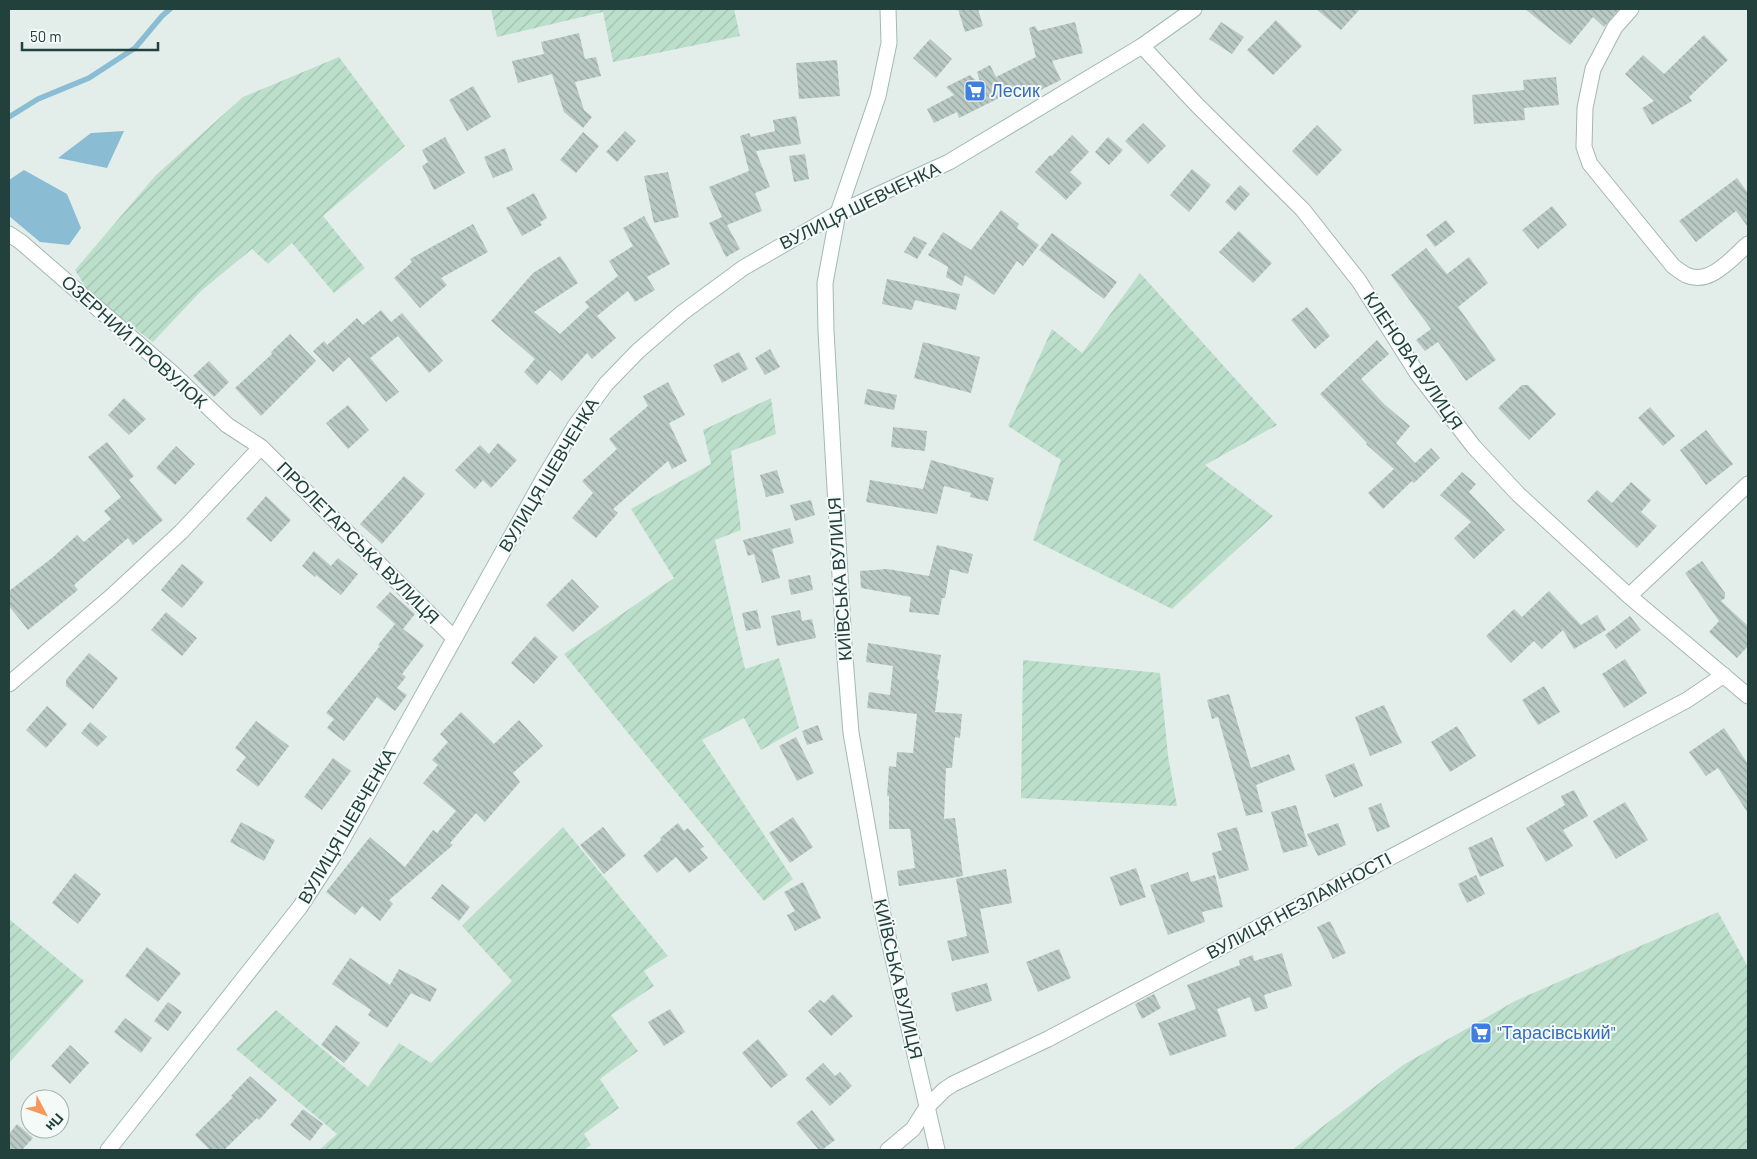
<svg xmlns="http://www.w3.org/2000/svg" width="1757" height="1159" font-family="Barlow,sans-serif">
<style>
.garden{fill:url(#garden-furrows)}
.water{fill:#8abdd4}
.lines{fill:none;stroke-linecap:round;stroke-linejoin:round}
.stream{stroke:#8abdd4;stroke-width:5.5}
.building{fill:url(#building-back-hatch)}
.street-casing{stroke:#a5b6b3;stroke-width:17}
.secondary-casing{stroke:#a1bab5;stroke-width:17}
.street{stroke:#fff;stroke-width:15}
.secondary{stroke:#fff;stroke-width:15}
.labels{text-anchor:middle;stroke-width:4;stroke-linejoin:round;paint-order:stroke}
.shop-label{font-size:18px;fill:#366cbe;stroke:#f4faf8;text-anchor:start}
.street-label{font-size:18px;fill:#22403c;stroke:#f4faf8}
</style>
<defs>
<pattern id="garden-furrows" width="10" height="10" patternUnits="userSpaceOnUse" patternTransform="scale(1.25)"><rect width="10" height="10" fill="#bcdfcb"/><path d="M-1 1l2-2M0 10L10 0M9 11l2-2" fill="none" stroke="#a1c0af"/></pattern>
<pattern id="building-back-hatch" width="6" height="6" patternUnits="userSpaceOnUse" patternTransform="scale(1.25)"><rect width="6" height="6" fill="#b9c9c4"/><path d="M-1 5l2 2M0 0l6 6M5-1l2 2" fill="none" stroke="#96a5a0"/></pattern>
</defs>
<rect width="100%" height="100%" fill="#e3eeeb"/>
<path class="garden" d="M491 9H734L740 36 613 62 603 12 497 37Z
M339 57 405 146 323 216 365 268 334 293 292 243 268 264 252 249 201 291 153 342 91 296 75 270 156 175 243 97Z
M1140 273 1277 425 1205 465 1273 516 1172 609 1033 540 1061 460 1008 426 1052 329 1082 353Z
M771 398 776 434 731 451 741 530 715 540 745 669 779 658 799 728 761 750 744 718 702 740 793 879 764 901 564 654 674 578 631 509 711 464 703 430Z
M1023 660 1160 673 1168 756 1177 806 1021 798Z
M563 827 668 956 644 971 654 986 611 1015 638 1051 600 1079 619 1108 584 1134 591 1145 584 1150H319L337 1134 236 1049 276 1010 368 1087 399 1043 431 1063 512 981 462 926Z
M1718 912 1748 967V1150H1292L1403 1065 1515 1001Z
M9 919 84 981 9 1063Z"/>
<path class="water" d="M124 131 107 168 58 158 91 133Z
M24 170 67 194 81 228 69 245 40 242 9 216V180Z"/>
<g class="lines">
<path class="stream" d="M9 117 38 99 89 78 135 48 162 16 170 9"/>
</g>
<path class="building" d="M958 9H978L983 26 965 32Z
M1316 9H1360L1341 30Z
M1525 9H1619L1604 27 1593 17 1570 45Z
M1276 20 1302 46 1273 75 1247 50Z
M1075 22 1083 53 1052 61 1061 80 1026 97 1021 87 959 118 957 112 934 123 927 109 954 95 946 87 970 75 981 85 977 72 990 65 996 77 1036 57 1029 28 1035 26 1038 31Z
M1221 22 1244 37 1232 54 1209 39Z
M579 33 585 59 596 57 601 76 575 82 584 110 592 117 583 128 564 112 552 74 518 83 512 61 544 54 541 42Z
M1704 35 1728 60 1689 97 1692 101 1652 125 1642 108 1654 101 1625 74 1643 55 1664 74Z
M930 39 952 59 936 78 913 58Z
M837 60 840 96 799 99 796 63Z
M1556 77 1559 105 1524 108 1525 120 1474 124 1472 95 1524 90 1523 80Z
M473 86 491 117 467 131 449 100Z
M796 116 801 144 756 151 770 187 755 193 762 211 727 225 740 249 726 257 709 223 722 217 709 187 749 171 740 136 749 133 751 137 775 131 773 120Z
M1143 123 1166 146 1148 164 1125 141Z
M1317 125 1342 150 1317 176 1292 151Z
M625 131 636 141 617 162 606 152Z
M583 132 599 146 576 173 560 160Z
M1072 135 1089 152 1070 172 1082 183 1066 200 1035 172 1050 155 1052 156Z
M445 137 465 173 434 190 422 166 428 162 422 150Z
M1108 137 1123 150 1109 165 1095 152Z
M505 148 513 170 493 178 484 157Z
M805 154 809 179 794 182 789 156Z
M1192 169 1211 185 1189 212 1170 195Z
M668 172 679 217 654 223 644 176Z
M1737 178 1748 193V227L1736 211 1696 242 1679 221Z
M1240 185 1250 194 1235 211 1225 202Z
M534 193 547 218 540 222 542 225 522 236 506 208Z
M1552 206 1567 225 1538 249 1522 230Z
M1001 210 1019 224 1017 228 1039 245 1023 266 1017 261 994 295 965 275 962 286 946 277 948 267 928 255 943 232 971 250Z
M644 216 670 264 647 277 655 290 635 302 628 291 597 316 616 338 592 359 587 353 562 381 550 370 537 385 524 372 535 359 491 321 533 273 560 256 578 283 534 312 560 334 589 307 585 302 618 276 609 261 633 246 623 228Z
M1446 220 1455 232 1435 247 1426 235Z
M473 224 488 252 441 278 447 285 420 308 394 278 412 262 410 259Z
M1239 231 1272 263 1253 283 1219 252Z
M1052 233 1117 282 1104 299 1039 250Z
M914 236 927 243 917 259 904 252Z
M1426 248 1447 274 1469 257 1488 283 1458 307 1496 360 1466 381 1438 342 1425 351 1416 340 1431 329 1391 275Z
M887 279 960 294 956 310 915 300 912 310 882 304Z
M1307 307 1330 336 1315 349 1291 320Z
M381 310 391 322 402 313 443 361 429 373 398 336 370 358 399 392 386 402 349 357 333 372 313 351 324 341 327 345 357 318 363 325Z
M290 334 316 361 261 416 235 388 272 354 271 352Z
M1377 340 1389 354 1361 379 1384 404 1410 426 1396 443 1415 463 1431 448 1440 458 1414 483 1412 481 1383 509 1368 493 1394 469 1366 444 1367 443 1320 394Z
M923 342 980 357 971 393 914 378Z
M770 349 780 367 765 375 755 358Z
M739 352 748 369 722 383 713 365Z
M209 361 229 382 214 397 193 376Z
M668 382 685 415 669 423 687 461 672 469 668 461 613 509 618 513 596 538 572 518 593 493 582 481 617 449 609 439 648 406 643 396Z
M1522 385H1528L1556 414 1529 440 1498 408Z
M867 389 897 395 894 410 864 404Z
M124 398 146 419 129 435 108 415Z
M348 405 369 430 348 449 326 423Z
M1650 407 1675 436 1663 446 1638 418Z
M893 427 927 431 925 451 891 447Z
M1706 430 1733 464 1706 485 1680 450Z
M107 442 134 476 129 480 163 520 133 545 128 538 74 585 78 590 28 630 9 606V591L52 558 77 535 84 542 111 519 104 511 121 497 88 457Z
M498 443 517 460 491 488 483 480 475 489 455 470 480 445 489 454Z
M176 446 195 464 175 485 156 468Z
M931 460 994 478 988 501 970 497 971 493 944 486 937 514 866 502 870 480 923 489Z
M777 470 784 493 766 497 760 475Z
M1462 472 1476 484 1469 492 1505 530 1474 559 1454 538 1471 522 1440 495Z
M404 476 425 494 382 544 360 524Z
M1631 482 1651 500 1641 512 1657 526 1637 548 1587 501 1597 490 1612 503Z
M266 496 291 520 271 542 246 519Z
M811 500 815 515 795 521 790 505Z
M790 528 794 543 772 549 780 578 762 583 754 554 748 556 743 540Z
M937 545 973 554 968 574 950 569 945 598H942L939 615 909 612 911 597 861 588 860 571 887 569 929 576Z
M314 551 331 566 338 558 358 574 341 595 316 575 315 577 302 566Z
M1702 561 1725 593V598L1721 601 1748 626V646L1737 658 1709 632 1719 621 1685 573Z
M182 564 204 582 182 608 161 590Z
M810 575 813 590 791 595 788 580Z
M572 579 599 607 573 632 546 605Z
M1549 591 1581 625 1597 615 1606 630 1574 649 1563 630 1542 649 1534 641 1511 663 1486 636 1514 609 1522 617Z
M390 592 415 614 403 629 424 645 402 674 406 677 397 688 407 695 395 711 377 697 344 741 327 728 334 719 326 713 380 646 378 645 395 624 376 607Z
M757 610 761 628 746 631 742 613Z
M800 610 802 621 812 619 816 638 777 646 771 616Z
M166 612 197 638 182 656 151 630Z
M1630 616 1641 630 1616 649 1605 635Z
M535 636 558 657 534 684 511 663Z
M868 643 941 655 937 679 939 680 935 712 962 714 960 738 955 737 952 768H946L944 819 955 818 963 876 899 886 897 871 915 868 910 829H889V796H887L889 766 896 767 897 752 913 753 917 714 867 708 869 692 890 695 893 666 866 662Z
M89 653 118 678 93 709 66 686V680Z
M1625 659 1647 693 1624 708 1602 674Z
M1544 686 1560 712 1538 725 1522 700Z
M1229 694 1251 768 1289 754 1295 770 1256 785 1263 812 1246 816 1218 717 1212 719 1207 700Z
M1384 705 1402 743 1370 756 1355 717Z
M47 706 67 724 46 748 26 730Z
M461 712 494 744 519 720 543 746 513 773 520 782 485 822 476 813 450 843 453 845 389 900 393 904 380 921 362 906 355 915 326 892 370 837 405 867 433 830 437 833 456 811 423 783 438 765 432 760 448 742 440 734Z
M256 721 289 746 258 787 236 770 246 757 235 748Z
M90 722 107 737 97 747 81 733Z
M818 725 823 740 807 745 802 731Z
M1457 726 1476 756 1450 772 1431 742Z
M1724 728 1748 764V813L1718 768 1706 776 1689 752Z
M796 737 814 773 797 781 779 746Z
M333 758 351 771 322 810 304 797Z
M1354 763 1363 786 1334 798 1325 775Z
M1574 790 1588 816 1563 830 1573 846 1546 862 1526 828 1565 805 1561 796Z
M1625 802 1648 840 1616 859 1593 821Z
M1381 803 1390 827 1377 832 1368 808Z
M1296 805 1308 846 1283 853 1271 812Z
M793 817 813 847 790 863 769 833Z
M241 822 275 840 264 861 230 842Z
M678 823 684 831 688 828 704 847 700 849 708 858 689 873 676 857 657 873 643 856 661 840 660 838Z
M1338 823 1346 845 1318 856 1307 834Z
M603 827 626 855 604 874 580 845Z
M1237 827 1249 870 1219 879 1212 853 1222 850 1217 833Z
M1492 837 1504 866 1480 877 1468 848Z
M1136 868 1146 897 1120 906 1110 877Z
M1006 869 1012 903 980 909 989 953 952 961 947 941 967 936 956 879Z
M1188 872 1191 882 1215 875 1223 907 1202 912 1205 922 1168 935 1150 885Z
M75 873 101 894 78 924 52 903Z
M1476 875 1485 894 1467 903 1458 884Z
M803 882 821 918 795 931 787 915 795 911 784 892Z
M442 884 470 907 459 921 431 898Z
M1330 921 1346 953 1333 959 1317 927Z
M147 947 181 973 158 1002 125 976Z
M1059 949 1071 978 1038 992 1026 962Z
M1282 953 1292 986 1264 995 1268 1008 1255 1012 1250 997 1217 1009 1227 1036 1170 1056 1158 1023 1196 1009 1187 985 1240 965 1239 960 1253 955 1254 961Z
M350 958 390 985 399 969 437 989 430 1002 411 993 387 1028 368 1015 371 1010 332 984Z
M987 983 992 1001 956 1012 951 993Z
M833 994 853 1016 831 1036 808 1011 820 1000 824 1003Z
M1154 994 1161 1008 1142 1019 1135 1004Z
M168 1002 182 1012 168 1031 154 1021Z
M670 1009 685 1032 664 1046 648 1022Z
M125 1018 152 1038 141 1053 114 1032Z
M336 1025 360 1043 344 1063 321 1045Z
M758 1039 788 1075 771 1088 742 1053Z
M70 1045 89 1063 70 1084 51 1066Z
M823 1063 835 1076 840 1072 852 1086 830 1106 805 1079Z
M250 1076 277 1100 259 1120 257 1118 224 1150H210L195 1135 233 1097 231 1096Z
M303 1109 323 1124 310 1141 290 1125Z
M812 1110 835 1140 822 1150H819L796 1123Z
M17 1124 33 1138 22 1150H9V1134Z"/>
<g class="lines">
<g class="street-casing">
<path id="street" d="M1631 9 1615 27 1593 69 1585 108 1584 147 1590 164 1673 266C1677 269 1681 272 1686 275 1710 286 1732 258 1748 244
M1142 46 1196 104 1303 210 1359 281 1417 373 1474 447 1518 494 1629 596 1748 696
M9 234 21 242 171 372 227 425 261 447 454 638
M1629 596 1748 484
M9 684 112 596 181 532 261 447
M888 1150 913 1129 927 1107 944 1090 953 1084 1048 1039 1687 700 1724 675"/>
</g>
<g class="secondary-casing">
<path id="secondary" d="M888 9 889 43 878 96 838 213 825 283 826 331 844 645 851 733 883 915 937 1150
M108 1150 300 907 332 858 545 476 575 426 606 384 638 351 682 313 743 268 838 213 949 162 1142 46 1194 9"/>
</g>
<use href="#street" class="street"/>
<use href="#secondary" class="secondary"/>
</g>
<defs>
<g id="supermarket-square" transform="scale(1.125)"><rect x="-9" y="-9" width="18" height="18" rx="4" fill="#3f7fe0" stroke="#f4faf8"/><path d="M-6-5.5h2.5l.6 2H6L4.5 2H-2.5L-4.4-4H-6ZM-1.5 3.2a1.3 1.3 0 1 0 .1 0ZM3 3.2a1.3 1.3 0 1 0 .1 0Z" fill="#fff"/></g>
</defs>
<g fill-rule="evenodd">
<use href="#supermarket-square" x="975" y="91"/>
<use href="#supermarket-square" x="1481" y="1033"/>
</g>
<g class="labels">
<g class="shop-label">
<text x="991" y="97">Лесик</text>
<text x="1497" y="1039">"Тарасівський"</text>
</g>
<g class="street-label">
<text transform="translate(860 206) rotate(-26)" y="6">ВУЛИЦЯ ШЕВЧЕНКА</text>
<text transform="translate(134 342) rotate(42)" y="6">ОЗЕРНИЙ ПРОВУЛОК</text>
<text transform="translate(1413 361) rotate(56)" y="6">КЛЕНОВА ВУЛИЦЯ</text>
<text transform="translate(549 475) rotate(-59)" y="6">ВУЛИЦЯ ШЕВЧЕНКА</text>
<text transform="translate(358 543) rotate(45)" y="6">ПРОЛЕТАРСЬКА ВУЛИЦЯ</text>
<text transform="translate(840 579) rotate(-94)" y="6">КИЇВСЬКА ВУЛИЦЯ</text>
<text transform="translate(347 826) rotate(-60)" y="6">ВУЛИЦЯ ШЕВЧЕНКА</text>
<text transform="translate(1299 906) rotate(-28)" y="6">ВУЛИЦЯ НЕЗЛАМНОСТІ</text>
<text transform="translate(898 979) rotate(77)" y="6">КИЇВСЬКА ВУЛИЦЯ</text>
</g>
</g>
<rect width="1757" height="1159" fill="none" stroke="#22403c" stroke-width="20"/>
<g transform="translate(45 1114) rotate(131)"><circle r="24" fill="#f4faf8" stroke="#a0b0ad"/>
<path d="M0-4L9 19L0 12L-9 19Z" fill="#f69859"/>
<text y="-8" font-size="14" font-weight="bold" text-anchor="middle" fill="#22403c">Пн</text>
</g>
<path d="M22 42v8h136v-8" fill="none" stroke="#22403c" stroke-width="2.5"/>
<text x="30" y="42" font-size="15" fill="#22403c" stroke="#f4faf8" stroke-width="4" paint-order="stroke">50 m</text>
</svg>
